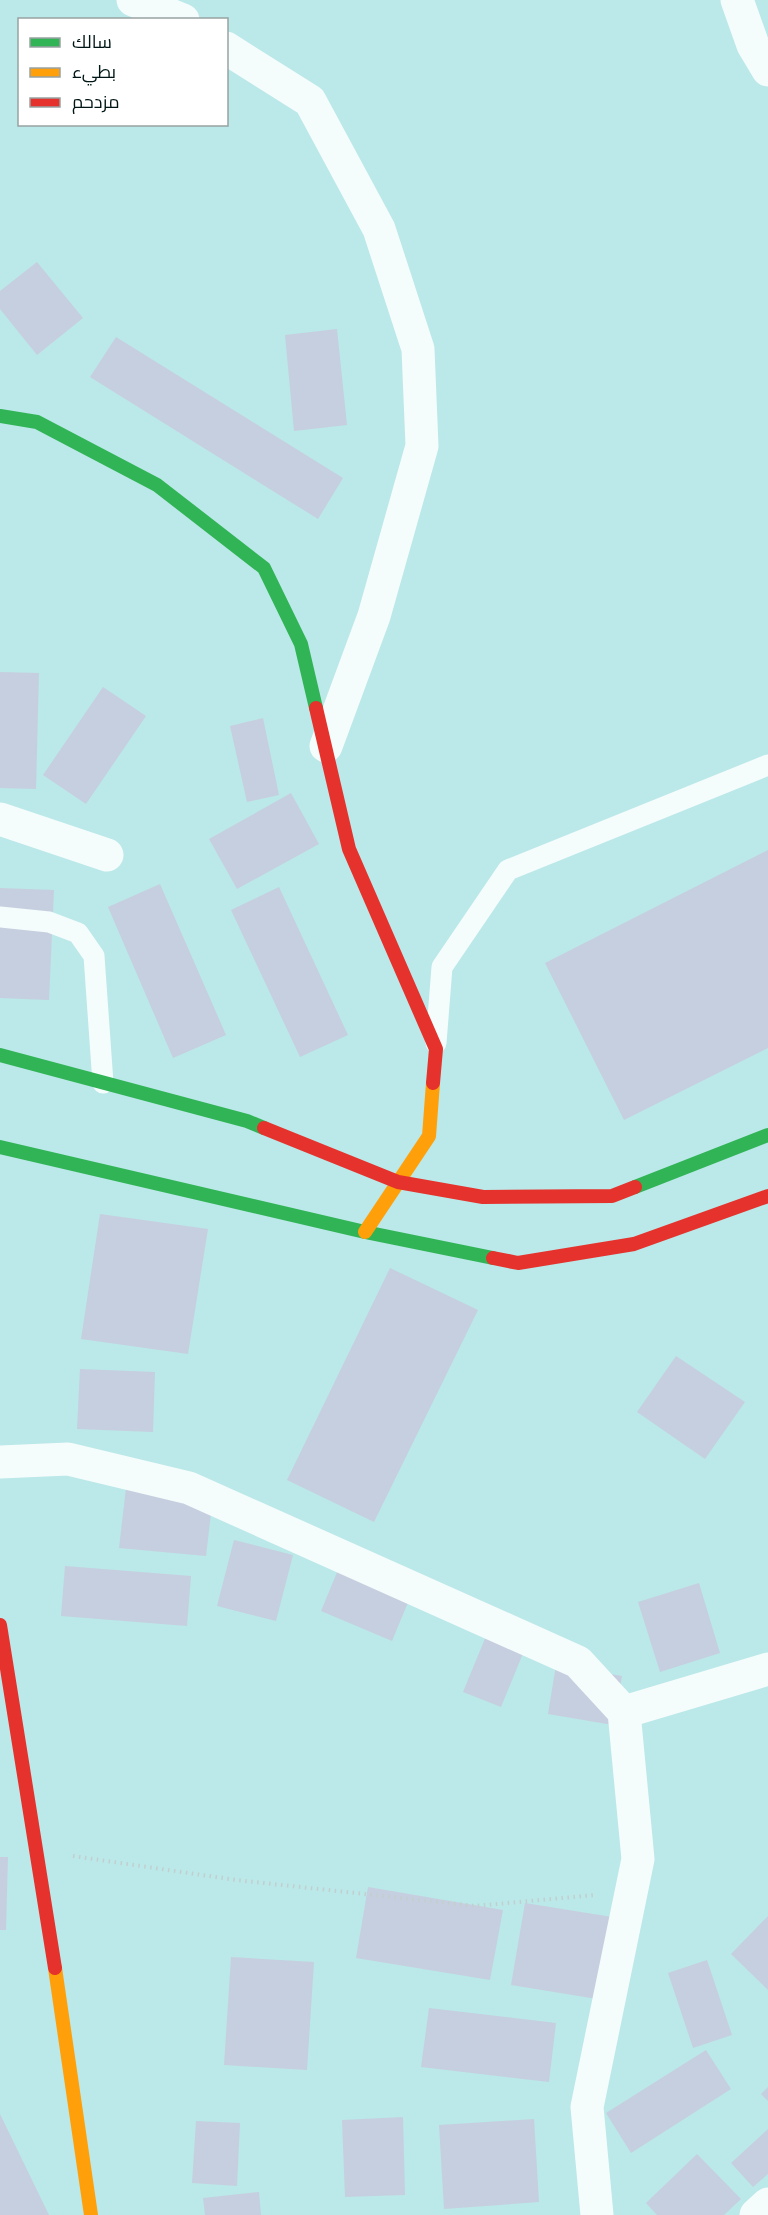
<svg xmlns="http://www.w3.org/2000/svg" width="768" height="2215" font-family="'Libre Baskerville',Cairo,serif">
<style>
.building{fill:#c6cfdf}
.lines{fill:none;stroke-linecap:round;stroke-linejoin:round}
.path{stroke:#c2cfcf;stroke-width:4;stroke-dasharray:1.5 4.5;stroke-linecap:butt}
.lane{stroke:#f5fcfc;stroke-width:21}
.street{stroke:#f5fcfc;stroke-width:33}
.fast{stroke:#30b455;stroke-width:14}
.slow{stroke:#ff9f0a;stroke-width:14}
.jam{stroke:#e5322d;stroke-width:14}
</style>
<rect width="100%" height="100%" fill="#bbe8e8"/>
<path class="building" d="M37 262 83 318 37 355 0 309V291Z
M337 329 347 425 294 431 285 335Z
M116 337 343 478 318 519 90 377Z
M0 672 39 673 36 789 0 788Z
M103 687 146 716 86 804 43 775Z
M263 718 279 795 247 802 230 726Z
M291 793 319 844 237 889 209 839Z
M768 850V1048L624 1120 545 963Z
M160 884 226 1035 173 1058 108 907Z
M279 887 348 1035 300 1057 231 910Z
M0 888 54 890 49 1000 0 998Z
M100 1214 208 1229 188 1354 81 1339Z
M390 1268 478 1310 374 1522 287 1480Z
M676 1356 745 1402 705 1459 637 1412Z
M80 1369 155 1372 153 1432 77 1429Z
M127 1479 214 1488 206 1556 119 1548Z
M234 1540 293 1555 276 1621 217 1606Z
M343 1558 414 1588 392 1641 321 1611Z
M65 1566 191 1576 187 1626 61 1616Z
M699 1583 720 1653 660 1672 638 1602Z
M493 1619 531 1634 501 1707 463 1692Z
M556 1665 622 1676 613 1725 548 1714Z
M0 1857H8L6 1930H0Z
M368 1887 503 1910 490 1980 356 1958Z
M525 1903 612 1917 597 1999 511 1985Z
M768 1916V1990L731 1954Z
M231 1957 314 1962 307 2070 224 2065Z
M707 1960 732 2035 693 2048 668 1973Z
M429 2008 556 2023 549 2082 421 2067Z
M706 2050 731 2089 631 2153 606 2113Z
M768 2087V2101L761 2094Z
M0 2114 49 2215H0Z
M403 2117 405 2195 345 2197 342 2120Z
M534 2119 539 2202 444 2209 439 2125Z
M196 2121 240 2123 237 2186 192 2183Z
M768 2129V2174L753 2187 731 2163Z
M697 2154 741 2199 724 2215H657L646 2203Z
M259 2192 261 2215H205L203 2198Z"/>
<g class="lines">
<path class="path" d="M73 1856 236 1880 475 1906 595 1895"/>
<path class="lane" d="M0 917 49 922 78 933 94 956 103 1083
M436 1043 442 967 508 870 768 765"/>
<path class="street" d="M133 0 183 20
M737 0 753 45 768 70
M226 48 310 101 379 229 418 349 422 446 374 616 326 746
M0 819 107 855
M0 1462 68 1459 189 1488 578 1662 624 1712 768 1669
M597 2215 587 2107 638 1859 624 1712
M756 2215 768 2204"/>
<path class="fast" d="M0 416 37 422 157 485 264 568 301 644 316 708
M0 1055 247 1121 264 1128
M0 1147 365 1232 493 1258
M635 1187 768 1135"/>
<path class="slow" d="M365 1232 429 1136 433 1083
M55 1968 91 2215"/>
<path class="jam" d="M316 708 349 849 436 1049 433 1083
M264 1128 398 1182 483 1197 612 1196 635 1187
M493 1258 518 1263 634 1244 768 1196
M0 1625 55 1968"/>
</g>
<rect x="18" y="18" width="210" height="108" fill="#ffffff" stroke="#99a2a2" stroke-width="1.5"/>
<rect x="30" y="38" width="30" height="9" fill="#30b455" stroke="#99a2a2" stroke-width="1.5"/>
<text x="72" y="48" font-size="18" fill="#001616">سالك</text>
<rect x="30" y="68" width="30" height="9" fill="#ff9f0a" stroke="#99a2a2" stroke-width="1.5"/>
<text x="72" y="78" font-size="18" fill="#001616">بطيء</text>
<rect x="30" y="98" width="30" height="9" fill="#e5322d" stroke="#99a2a2" stroke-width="1.5"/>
<text x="72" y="108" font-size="18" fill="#001616">مزدحم</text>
</svg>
